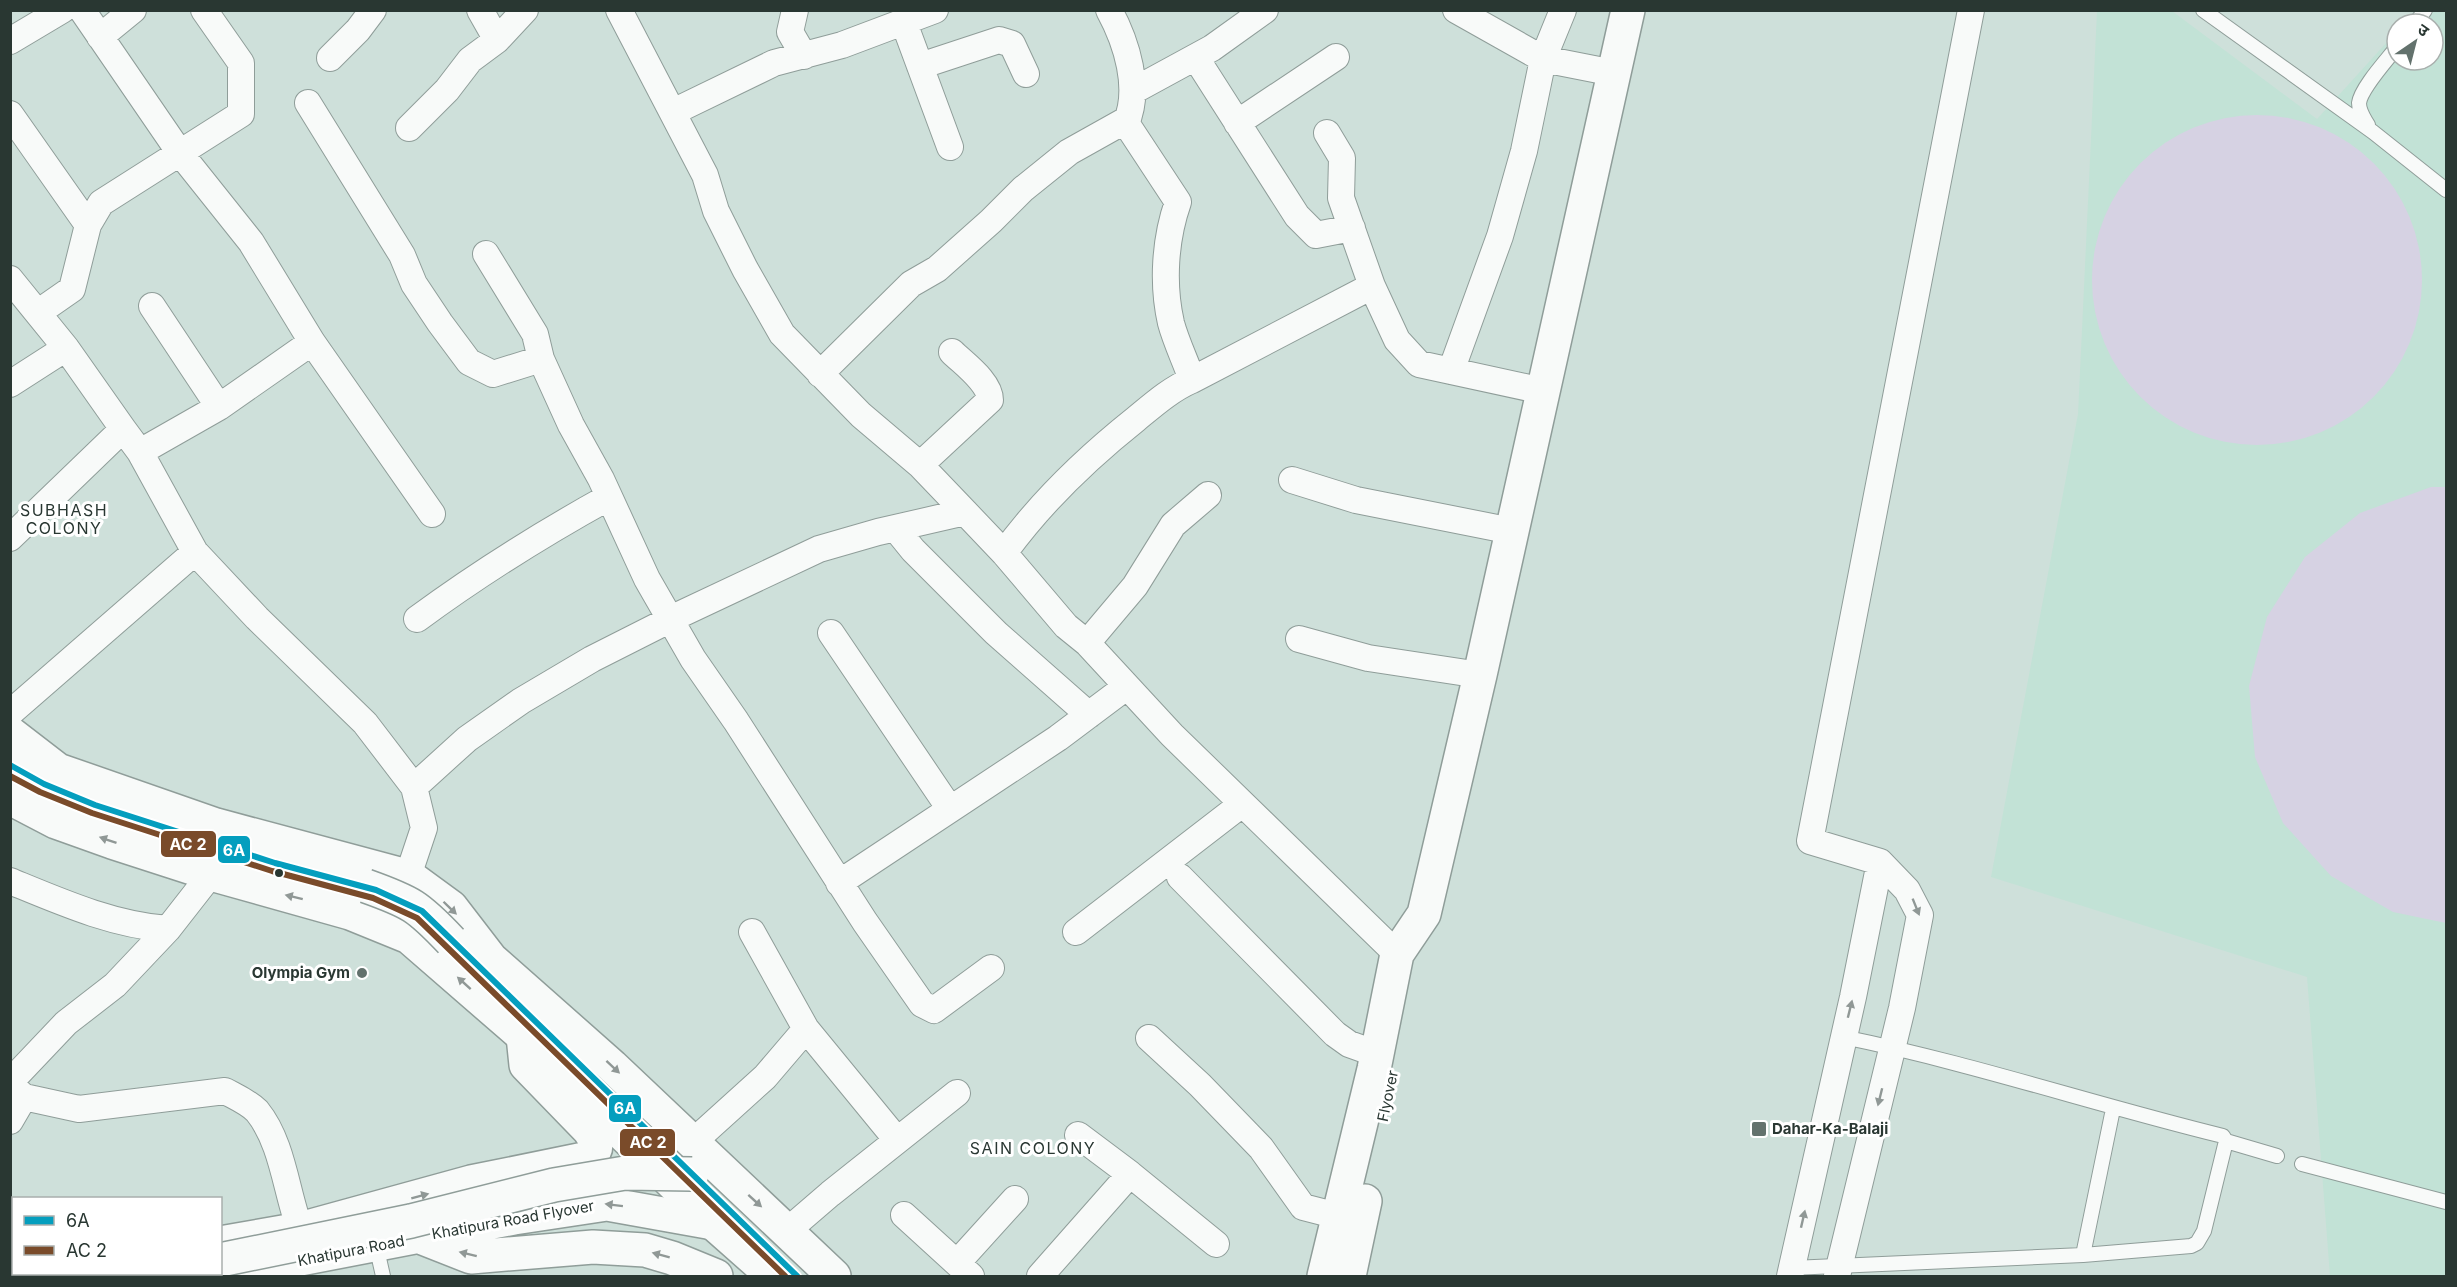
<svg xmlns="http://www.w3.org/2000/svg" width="2457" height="1287" font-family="Inter,'Noto Sans Devanagari',sans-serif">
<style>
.built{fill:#c2e2d6}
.green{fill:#d6d2e3}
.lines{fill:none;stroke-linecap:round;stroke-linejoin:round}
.lane-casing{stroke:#8f9d99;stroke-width:16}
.street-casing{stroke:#8f9d99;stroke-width:28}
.secondary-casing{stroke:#8f9d99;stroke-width:36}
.primary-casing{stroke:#8f9d99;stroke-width:36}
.lane{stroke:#f8faf9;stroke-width:14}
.street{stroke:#f8faf9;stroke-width:26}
.secondary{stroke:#f8faf9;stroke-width:33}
.primary{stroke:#f8faf9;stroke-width:33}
.secondary-bridge-casing{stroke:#8f9d99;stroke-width:36;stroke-linecap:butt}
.primary-bridge-casing{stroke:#8f9d99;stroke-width:36;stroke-linecap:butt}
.secondary-bridge{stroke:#f8faf9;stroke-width:33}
.primary-bridge{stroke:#f8faf9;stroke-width:33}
.bus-1-casing{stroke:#fff;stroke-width:10}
.bus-2-casing{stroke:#fff;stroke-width:10}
.bus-1{stroke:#049ebe;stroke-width:6}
.bus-2{stroke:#7a4b2a;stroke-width:6}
.oneway{fill:#909896}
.bus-dot{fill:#293732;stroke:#fff;stroke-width:2}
.poi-dot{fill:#63726d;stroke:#fff;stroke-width:2}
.labels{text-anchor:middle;stroke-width:6;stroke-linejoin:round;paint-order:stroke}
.poi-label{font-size:15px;font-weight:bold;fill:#293732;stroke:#fff;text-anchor:end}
.street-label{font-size:15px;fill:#293732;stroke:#fff}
.neighbourhood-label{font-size:16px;letter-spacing:1.5px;fill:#293732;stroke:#fff}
.line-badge{stroke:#fff;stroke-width:2}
.badge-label{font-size:16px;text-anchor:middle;font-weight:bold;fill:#fff}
</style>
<rect width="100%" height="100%" fill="#cee0da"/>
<path class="built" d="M2097 11H2172L2317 119 2397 31V60H2433V24H2403L2415 11H2446V1276H2330L2307 977 1991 877 2078 414Z"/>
<path class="green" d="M2092 280a165 165 0 1 1 330 0a165 165 0 1 1-330 0Z
M2431 487H2446V923L2393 912 2331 876 2283 823 2255 757 2249 686 2267 617 2305 557 2360 513Z"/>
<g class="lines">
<g class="lane-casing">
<path id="lane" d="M2203 10 2373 132 2446 190
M2415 24 2425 10
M2368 125C2364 118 2359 112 2359 103 2361 88 2387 60 2397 47
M2226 1141 2277 1156
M2302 1164 2446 1202
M376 1245 383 1276
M2083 1255 2113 1109
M1792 1268 2083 1255 2191 1246 2197 1243 2204 1231 2226 1141 2223 1136C2096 1105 1971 1063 1843 1037"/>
</g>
<g class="street-casing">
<path id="street" d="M82 10 180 153 251 242 312 342 432 514
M480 10 497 40
M619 10 705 175 716 211 745 269 782 334 861 415 920 465 965 512
M795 10 790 32 804 56
M1456 10 1543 59 1614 73
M903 20 950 147
M100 37 133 10
M10 41 62 10
M330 58 358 30 373 10
M1196 58 1297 216 1316 235 1352 228
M920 66 999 40 1012 44 1026 74
M1133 91 1212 48 1265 10
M308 103 402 255 414 284 440 323 469 362 493 374 541 359 571 425 601 479 647 579 693 659 736 721 865 922 922 1004 934 1010 991 968
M673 112 774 63 842 45 935 10
M10 114 88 225
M1237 123 1336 57
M409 128 447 90 470 60 497 40 525 10
M1327 133 1342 158 1341 198 1372 286 1397 340 1419 364 1543 391
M486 254 535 334 541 359
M10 279 66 348 123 429
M152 306 219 407
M39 312 72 289 88 225 101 203 241 114V63L204 10
M1451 371 1500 236 1524 151 1543 59 1563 10
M820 374 911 284 937 269 991 221 1023 189 1069 152 1128 119
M1192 380 1372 286
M10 384 66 348
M140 452 219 407 312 342
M920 465 990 400C990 382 964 364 952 352
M1292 480 1356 500 1512 531
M896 529 913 550 996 633 1089 715
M10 538 123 429 140 452 195 552 257 618 365 723 414 787
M1004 553C1041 502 1087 458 1136 419 1153 405 1171 389 1192 380 1186 362 1176 342 1171 323 1162 284 1165 239 1178 202L1126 123C1141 89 1127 43 1109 10
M417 619C478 574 542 534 609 497
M831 633 950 809
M1299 639 1368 658 1480 675
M1087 643 1135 586 1173 525 1208 495
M10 713 195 552
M1180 877 1335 1034 1349 1044 1377 1054
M10 881C61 902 113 925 168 929
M839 883 1058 738 1126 687
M402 894 424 828 414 787 467 739 521 701 592 659 681 614 819 549 878 532 965 512 1004 553 1066 626 1087 643 1172 735 1397 954
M1076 932 1242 804
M806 1029 897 1140
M1149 1038 1200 1085 1261 1148 1303 1207 1338 1216
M10 1082 66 1023 115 985 168 929 211 874
M10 1084 24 1097 79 1109 225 1091C236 1097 248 1102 257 1111 283 1143 286 1192 300 1229
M10 1121 24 1097
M1078 1135 1130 1174
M692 1143 765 1077 806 1029 752 932
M904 1215 971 1276
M787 1231 830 1194 957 1093
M957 1263 1015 1199
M1040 1276 1130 1174 1216 1244
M1790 1276 1853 997 1880 862
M1837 1276 1902 1008 1920 915 1907 890 1880 862 1810 841 1971 10"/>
</g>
<g class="secondary-casing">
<path id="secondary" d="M10 733 58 770 216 825 410 877 451 907 491 959 612 1066 834 1276
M420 1237 471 1257 593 1247 645 1250 672 1258 716 1276
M220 1243 300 1229 471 1182 589 1158C600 1148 596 1141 589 1130L526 1065 523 1036
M41 1276 56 1274
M127 1276 144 1274
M212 1276 514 1218 607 1204 713 1223
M1324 1276 1374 1069 1397 954 1424 914 1480 675 1628 10
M1349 1276 1365 1201"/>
</g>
<g class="primary-casing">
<path id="primary" d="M10 765C57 795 102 808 154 824 224 847 294 868 366 886
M10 798 56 822 112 842 211 874 350 913 409 937 523 1036 713 1223 773 1276"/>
</g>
<use href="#lane" class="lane"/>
<use href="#street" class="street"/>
<use href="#secondary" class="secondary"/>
<use href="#primary" class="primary"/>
<g class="secondary-bridge-casing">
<path id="secondary-bridge" d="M220 1260 411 1221 554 1185 625 1173 692 1174"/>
</g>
<g class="primary-bridge-casing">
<path id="primary-bridge" d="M366 886C411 902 418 906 451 941"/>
</g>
<use href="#secondary-bridge" class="secondary-bridge"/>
<use href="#primary-bridge" class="primary-bridge"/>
<g class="bus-1-casing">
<path id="bus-1" d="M10 765 44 784 95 805 275 863 376 890 422 911 797 1276"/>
</g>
<g class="bus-2-casing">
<path id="bus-2" d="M10 776 40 792 92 813 272 871 373 898 417 918 785 1276"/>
</g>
<use href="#bus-1" class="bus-1"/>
<use href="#bus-2" class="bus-2"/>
</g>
<defs><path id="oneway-solid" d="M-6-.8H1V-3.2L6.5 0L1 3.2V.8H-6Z" transform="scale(1.5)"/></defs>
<g class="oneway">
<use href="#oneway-solid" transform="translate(108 840) rotate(-161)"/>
<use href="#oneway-solid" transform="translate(294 897) rotate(-166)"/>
<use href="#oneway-solid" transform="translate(1916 907) rotate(68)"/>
<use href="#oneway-solid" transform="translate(450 908) rotate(44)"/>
<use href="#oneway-solid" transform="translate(464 983) rotate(-138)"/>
<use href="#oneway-solid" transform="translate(1850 1009) rotate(-76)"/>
<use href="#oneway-solid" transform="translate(613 1067) rotate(43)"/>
<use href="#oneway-solid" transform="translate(1880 1097) rotate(104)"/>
<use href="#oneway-solid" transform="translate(420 1196) rotate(-15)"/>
<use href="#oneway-solid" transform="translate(755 1201) rotate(42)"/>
<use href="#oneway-solid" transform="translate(614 1205) rotate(-173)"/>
<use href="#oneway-solid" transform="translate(1803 1219) rotate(-77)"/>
<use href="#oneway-solid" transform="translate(468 1254) rotate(-166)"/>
<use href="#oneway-solid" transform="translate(661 1255) rotate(-165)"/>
</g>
<circle class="bus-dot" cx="279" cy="873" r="5"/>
<g class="poi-dot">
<circle cx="362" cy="973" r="6"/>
<rect x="1751" y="1121" width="16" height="16" rx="3"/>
</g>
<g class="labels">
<g class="poi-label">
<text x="350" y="978">Olympia Gym</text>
<text x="1772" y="1134" text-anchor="start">Dahar-Ka-Balaji</text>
</g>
<g class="street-label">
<text transform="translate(1388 1096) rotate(-78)" y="5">Flyover</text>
<text transform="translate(513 1220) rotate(-10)" y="5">Khatipura Road Flyover</text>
<text transform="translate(351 1251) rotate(-11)" y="5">Khatipura Road</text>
</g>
<g class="neighbourhood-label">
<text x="64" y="516">SUBHASH<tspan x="64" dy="18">COLONY</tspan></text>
<text x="1033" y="1154">SAIN COLONY</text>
</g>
</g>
<g class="line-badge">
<rect x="160" y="830" width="57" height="28" rx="6" fill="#7a4b2a"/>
<rect x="217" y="835" width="34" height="29" rx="6" fill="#049ebe"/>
<rect x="608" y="1094" width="34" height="29" rx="6" fill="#049ebe"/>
<rect x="619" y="1128" width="57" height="29" rx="6" fill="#7a4b2a"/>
</g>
<g class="badge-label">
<text x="188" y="850">AC 2</text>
<text x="234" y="856">6A</text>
<text x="625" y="1114">6A</text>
<text x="648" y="1148">AC 2</text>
</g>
<rect width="2457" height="1287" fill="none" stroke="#293732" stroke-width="24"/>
<rect x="12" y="1197" width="210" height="78" fill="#ffffff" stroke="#a9afad" stroke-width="1.5"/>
<rect x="24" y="1216" width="30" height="9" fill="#049ebe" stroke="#a9afad" stroke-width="1.5"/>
<text x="66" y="1227" font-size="18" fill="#293732">6A</text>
<rect x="24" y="1246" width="30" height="9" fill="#7a4b2a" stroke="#a9afad" stroke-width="1.5"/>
<text x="66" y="1257" font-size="18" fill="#293732">AC 2</text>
<g transform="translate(2415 42) rotate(35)"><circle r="28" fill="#ffffff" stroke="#a9afad" stroke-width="1.5"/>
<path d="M0-4.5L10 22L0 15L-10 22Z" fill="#63726d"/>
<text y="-9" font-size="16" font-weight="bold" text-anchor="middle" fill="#293732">उ</text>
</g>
</svg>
